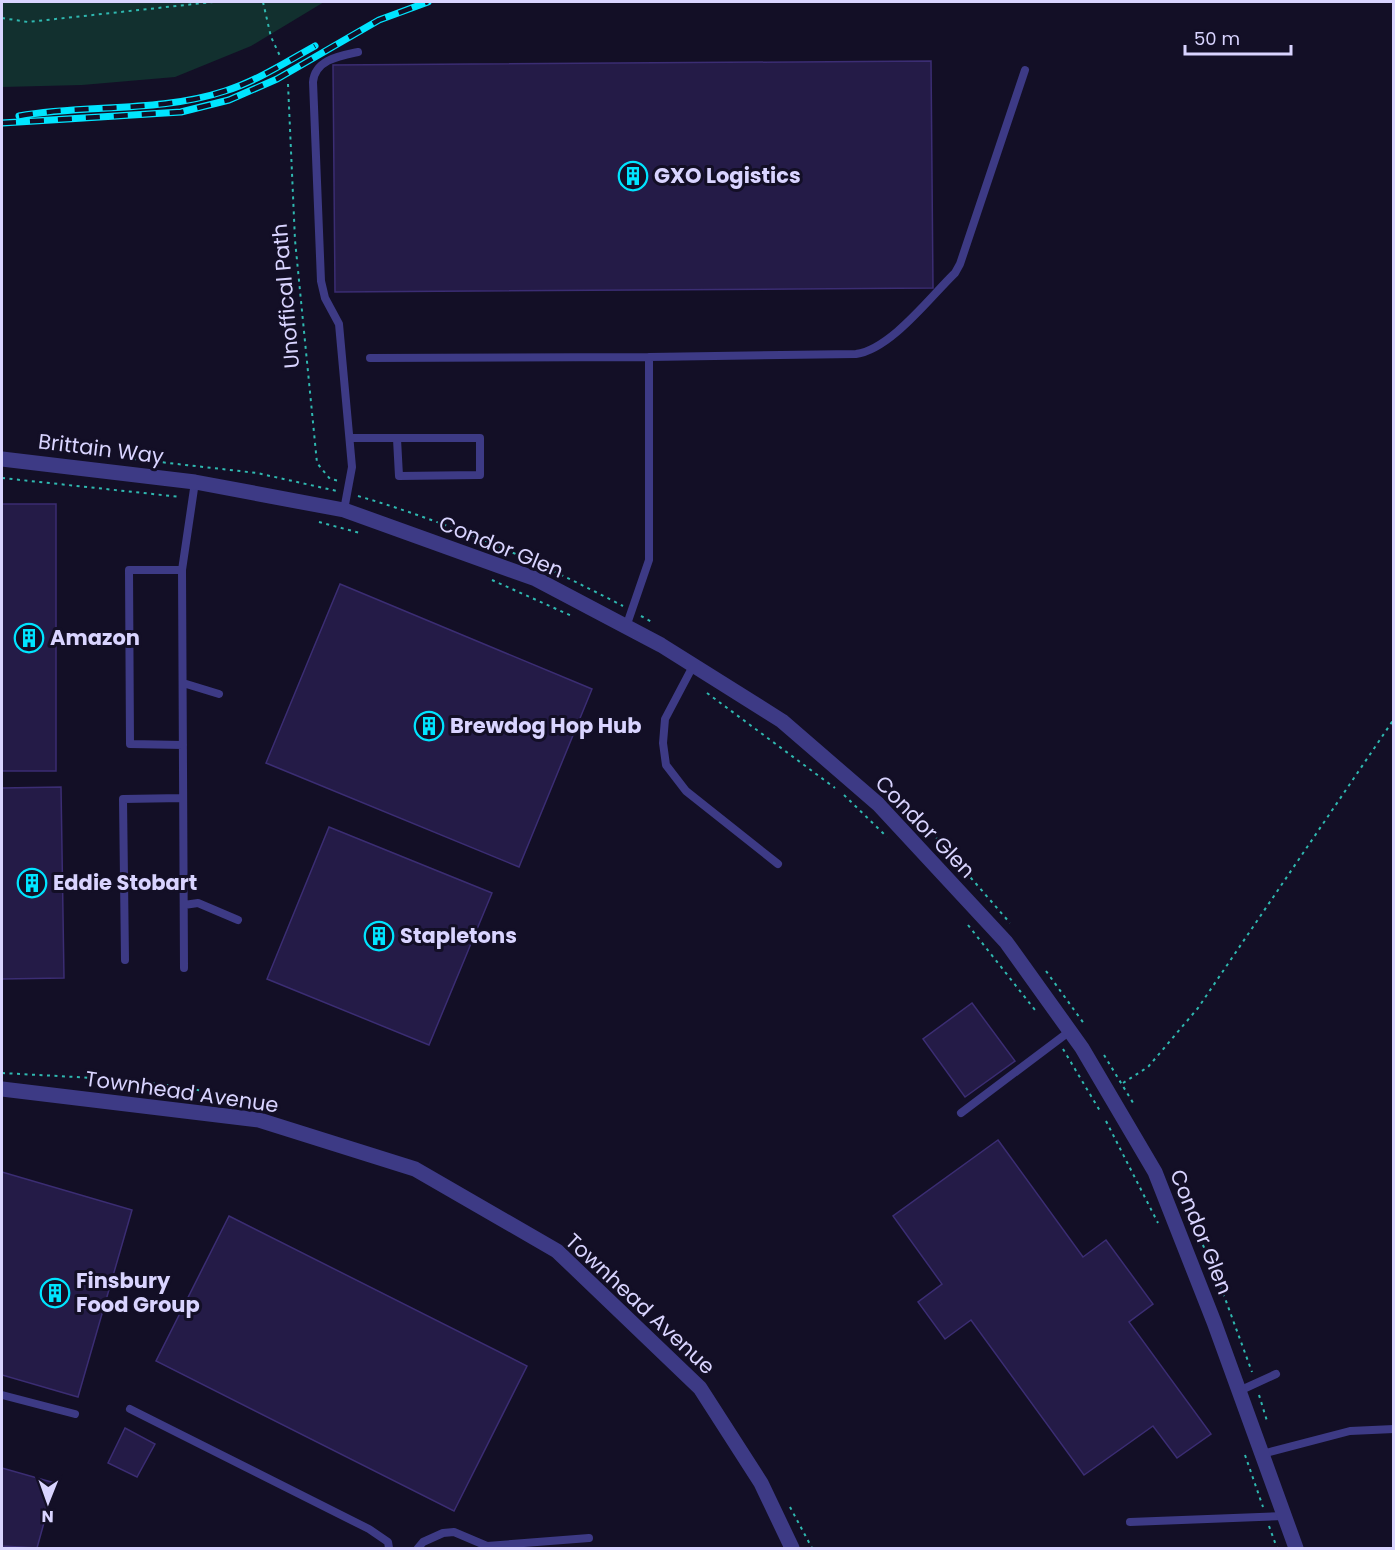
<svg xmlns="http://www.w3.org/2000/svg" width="1395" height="1550" font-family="Poppins,sans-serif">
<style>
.green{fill:#12302f}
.building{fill:#241b47;stroke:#3b2d73;stroke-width:1.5}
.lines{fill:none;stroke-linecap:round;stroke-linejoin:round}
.path{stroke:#2fb8b0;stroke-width:2;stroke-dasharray:3 4.5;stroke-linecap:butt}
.lane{stroke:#3d3a85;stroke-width:8}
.street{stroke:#3d3a85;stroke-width:15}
.rail-casing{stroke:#00e5ff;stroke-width:7}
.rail{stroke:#130f26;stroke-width:4.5;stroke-dasharray:14;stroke-linecap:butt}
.labels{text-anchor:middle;stroke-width:6;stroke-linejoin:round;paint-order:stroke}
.poi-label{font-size:21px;font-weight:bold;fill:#d9d4ff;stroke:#130f26;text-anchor:start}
.street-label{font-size:21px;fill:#d9d4ff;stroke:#130f26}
</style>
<rect width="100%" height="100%" fill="#130f26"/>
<path class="green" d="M2 2H324L251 46 175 77 82 85 2 87Z"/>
<path class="building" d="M931 61 933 288 335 292 333 65Z
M2 504H56V771H2Z
M340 584 592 689 519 867 266 763Z
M61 787 64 978 2 979V788Z
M329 827 492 893 429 1045 267 979Z
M972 1003 1015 1061 965 1097 923 1039Z
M998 1140 1083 1257 1106 1240 1153 1304 1129 1322 1211 1434 1177 1458 1153 1426 1084 1475 971 1320 945 1339 918 1302 942 1284 893 1216Z
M2 1172 132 1210 78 1397 2 1375Z
M229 1216 527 1366 454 1511 156 1361Z
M125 1428 155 1444 137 1477 108 1463Z
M2 1468 55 1483 37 1548 2 1546Z"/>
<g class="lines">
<path class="path" d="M263 2 271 37 280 56
M2 18 28 22 213 2
M288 84 295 240 317 463 330 479 340 481
M133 459 257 473 337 491
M2 478 181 497
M358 496C451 523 537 561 623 606
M319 522 360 533
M492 580 574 617
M641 616 652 622
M707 693 835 788
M844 795 887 837
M898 802 933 834 1010 923
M968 925 1035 1010
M1046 971 1085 1025
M1063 1049 1100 1111
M1104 1055 1135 1106
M2 1073C87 1078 171 1079 254 1103
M1123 1083 1148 1067 1198 1008 1394 719
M1106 1121 1158 1223
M1187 1211 1215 1271 1252 1372
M1259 1395 1267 1421
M1245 1455 1263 1507
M790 1507 812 1548
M1269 1526 1277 1548"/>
<path class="lane" d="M649 357 856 354C891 349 930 297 955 273L960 264 1025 70
M370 358 649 357V560L626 627
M350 438H480V475L399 476 397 439
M344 510 352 467 339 324 325 298 321 281 313 82C315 60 339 56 358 52
M182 570H129L130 744 183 745
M693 666 665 719 663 743 666 765 686 791 778 864
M183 683 219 694
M184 905 198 903 238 920
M125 960 123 799 183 798
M184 968 182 570 195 482
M961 1113 1070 1031
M1239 1391 1276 1374
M2 1395 75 1414
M130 1409 369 1529 388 1542 389 1548
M1262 1454 1350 1431 1394 1429
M1130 1522 1285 1516
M418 1548 423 1542 443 1533 454 1532 487 1546 589 1538"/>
<path class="street" d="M2 459 195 482 344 510 536 579 661 645 782 721 878 804 1006 942 1082 1048 1155 1172 1214 1322 1296 1548
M2 1089 259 1120 415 1169 557 1251 700 1388 761 1483 792 1548"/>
<g class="rail-casing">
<path id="rail" d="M19 116C87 104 158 113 225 91 257 81 286 62 315 46
M2 123 181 112 229 100 277 79 379 20 428 2"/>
</g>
<use href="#rail" class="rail"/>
</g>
<defs>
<g id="building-ring" transform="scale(1.5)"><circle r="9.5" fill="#130f26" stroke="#00e5ff" stroke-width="1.5"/><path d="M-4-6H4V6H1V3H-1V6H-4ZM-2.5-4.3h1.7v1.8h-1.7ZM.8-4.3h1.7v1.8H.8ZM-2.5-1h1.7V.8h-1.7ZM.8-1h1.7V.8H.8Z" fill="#00e5ff"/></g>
</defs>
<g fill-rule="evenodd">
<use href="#building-ring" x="633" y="176"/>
<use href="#building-ring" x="29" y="638"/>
<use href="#building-ring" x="429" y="726"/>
<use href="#building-ring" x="32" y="883"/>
<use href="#building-ring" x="379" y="936"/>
<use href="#building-ring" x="55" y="1293"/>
</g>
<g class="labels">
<g class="poi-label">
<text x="654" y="183">GXO Logistics</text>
<text x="50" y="645">Amazon</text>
<text x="450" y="733">Brewdog Hop Hub</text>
<text x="53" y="890">Eddie Stobart</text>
<text x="400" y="943">Stapletons</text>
<text x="76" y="1288">Finsbury<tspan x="76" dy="24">Food Group</tspan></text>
</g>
<g class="street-label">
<text transform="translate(286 296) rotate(-95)" y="7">Unoffical Path</text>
<text transform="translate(101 449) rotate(7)" y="7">Brittain Way</text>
<text transform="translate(501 547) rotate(22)" y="7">Condor Glen</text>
<text transform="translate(925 827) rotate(46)" y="7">Condor Glen</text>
<text transform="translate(182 1092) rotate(8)" y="7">Townhead Avenue</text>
<text transform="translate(1201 1232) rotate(68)" y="7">Condor Glen</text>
<text transform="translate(640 1304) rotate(43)" y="7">Townhead Avenue</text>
</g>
</g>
<rect width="1395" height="1550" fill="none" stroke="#d9d4ff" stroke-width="6"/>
<g transform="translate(48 1502) rotate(181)" stroke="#130f26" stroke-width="4.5" paint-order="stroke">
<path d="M0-4.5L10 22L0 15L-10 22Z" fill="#d9d4ff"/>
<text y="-9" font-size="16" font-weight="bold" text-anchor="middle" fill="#d9d4ff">N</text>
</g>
<path d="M1185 45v9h106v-9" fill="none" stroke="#d9d4ff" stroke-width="3"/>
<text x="1194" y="45" font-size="18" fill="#d9d4ff" stroke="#130f26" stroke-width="4.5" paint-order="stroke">50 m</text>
</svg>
